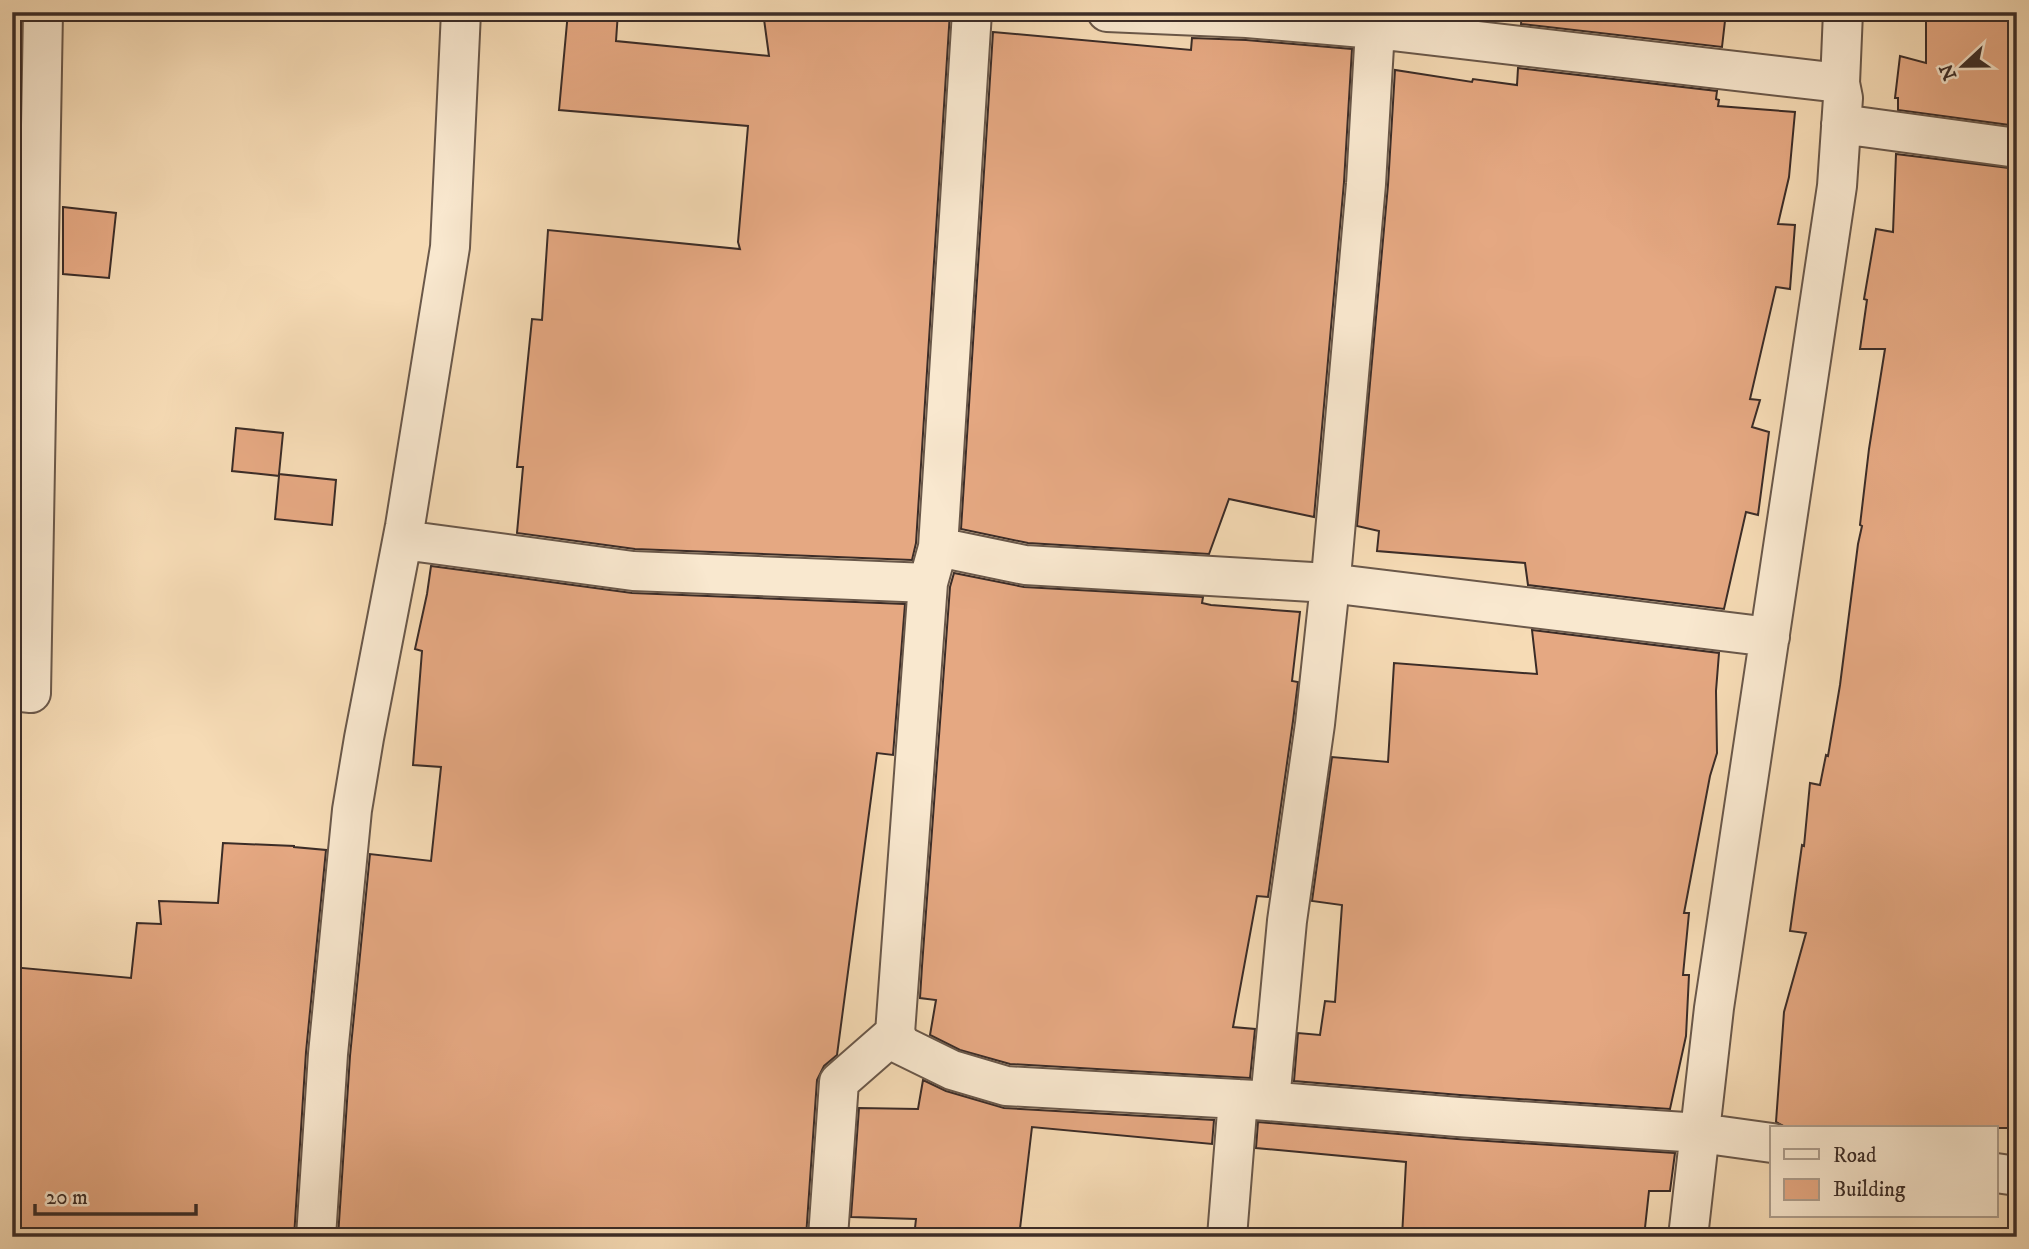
<svg xmlns="http://www.w3.org/2000/svg" width="2029" height="1249" font-family="'IM FELL DW Pica',serif">
<style>
.building{fill:#e5a882;stroke:#3b2c27;stroke-width:2}
.lines{fill:none;stroke-linecap:round;stroke-linejoin:round}
.minor-casing{stroke:#6a584a;stroke-width:42}
.minor{stroke:#f9e8cf;stroke-width:38}
</style>
<rect width="100%" height="100%" fill="#f6dbb5"/>
<filter id="stains"><feTurbulence type="fractalNoise" baseFrequency=".00286" numOctaves="4"/><feColorMatrix values="0 0 0 0 .2 0 0 0 0 .09 0 0 0 0 .02 0 0 0 .5 -.17"/></filter>
<radialGradient id="worn" r=".72"><stop offset=".6" stop-color="#630" stop-opacity="0"/><stop offset="1" stop-color="#630" stop-opacity=".3"/></radialGradient>
<path class="building" d="M568 12H618L616 41 769 56 763 12H950L916 543 912 560 635 549 517 533 523 467H517L532 319 542 320 548 230 740 249 738 242 748 126 559 110Z
M1522 12H1726L1722 47 1521 24Z
M1926 12H2017V126L1898 110V98H1895L1900 56 1926 63Z
M993 32 1191 50 1192 38 1246 40 1352 49 1344 182 1314 517 1229 499 1209 554 1028 543 961 529Z
M1518 68 1717 91 1716 99 1719 100 1718 106 1795 112 1789 177 1778 224 1795 225 1790 289 1776 287 1750 399 1760 400 1752 427 1769 432 1758 515 1746 512 1724 609 1528 585 1525 563 1377 551 1379 531 1357 526 1388 185 1395 70 1472 82 1473 79 1517 85Z
M1896 154 2017 169V1128H1787L1776 1122 1784 1012 1806 933 1790 931 1802 845 1804 846 1810 783 1820 785 1826 755 1828 756 1840 685 1858 544 1862 526 1860 525 1869 449 1885 349H1860L1867 300 1864 299 1876 229 1893 232Z
M63 207 116 213 109 278 63 274Z
M236 428 283 433 279 474 336 480 332 525 275 519 279 476 232 471Z
M431 566 632 593 905 604 893 755 877 753 837 1055 824 1066 817 1080 806 1237H338L350 1056 370 854 431 861 441 767 413 765 422 651 415 649 427 594Z
M954 573 1024 587 1203 597 1202 603 1211 605 1300 612 1292 681 1298 682 1293 721 1268 897 1257 896 1233 1027 1255 1029 1250 1078 1010 1064 960 1050 930 1035 936 1000 920 998 922 966 950 587Z
M1532 630 1719 653 1716 691 1717 753 1710 776 1684 913H1689L1683 975H1689L1686 1036 1670 1109 1460 1095 1294 1081 1298 1033 1320 1035 1325 1001 1335 1002 1342 905 1312 901 1332 757 1388 762 1394 663 1537 674Z
M223 843 294 846V847L326 850 306 1052 294 1237H12V967L131 978 137 923 161 924 159 901 218 903Z
M923 1080 946 1091 1004 1108 1214 1120 1212 1144 1032 1127 1019 1237H914L916 1219 851 1217 859 1108 918 1109Z
M1258 1122 1457 1139 1675 1153 1670 1191H1649L1644 1237H1402L1406 1162 1256 1148Z"/>
<g class="lines">
<g class="minor-casing">
<path id="minor" d="M1107 12 1247 18 1375 29 1840 83
M1841 124 2017 148
M403 540 633 571 928 583
M938 547 1025 565 1329 583 1770 637
M12 691 31 693 43 12
M895 1033 901 1045 952 1070 1006 1086 1255 1100 1458 1117 1700 1133 1772 1143
M1270 1101 1287 921 1315 724 1332 566 1366 184 1376 12
M1996 1173 2017 1176
M316 1237 328 1054 352 810 364 738 405 526 450 247 461 12
M828 1237 839 1082 895 1033 928 583 938 547 972 12
M1227 1237 1238 1099
M1688 1237 1714 1008 1837 186 1843 98 1840 83 1843 12"/>
</g>
<use href="#minor" class="minor"/>
</g>
<rect width="2029" height="1249" fill="none" stroke="#f6dbb5" stroke-width="42"/>
<rect x="14" y="14" width="2001" height="1221" fill="none" stroke="#3b2c27" stroke-width="3.5"/>
<rect x="21" y="21" width="1987" height="1207" fill="none" stroke="#3b2c27" stroke-width="2"/>
<rect x="1770" y="1126" width="228" height="91" fill="#f9e8cf" stroke="#ad9d8c" stroke-width="2"/>
<rect x="1784" y="1149" width="35" height="10" fill="#f9e8cf" stroke="#ad9d8c" stroke-width="2"/>
<text x="1833" y="1162" font-size="21" fill="#3b2c27">Road</text>
<rect x="1784" y="1179" width="35" height="21" fill="#e5a882" stroke="#ad9d8c" stroke-width="2"/>
<text x="1833" y="1196" font-size="21" fill="#3b2c27">Building</text>
<g transform="translate(1963 66) rotate(248)" stroke="#f9e8cf" stroke-width="5" paint-order="stroke">
<path d="M0-5L12 26L0 18L-12 26Z" fill="#3b2c27"/>
<text y="-10" font-size="19" font-weight="bold" text-anchor="middle" fill="#3b2c27">N</text>
</g>
<path d="M35 1204v10h161v-10" fill="none" stroke="#3b2c27" stroke-width="3.5"/>
<text x="46" y="1204" font-size="21" fill="#3b2c27" stroke="#f9e8cf" stroke-width="5" paint-order="stroke">20 m</text>
<rect width="100%" height="100%" filter="url(#stains)"/>
<rect width="100%" height="100%" fill="url(#worn)"/>
</svg>
